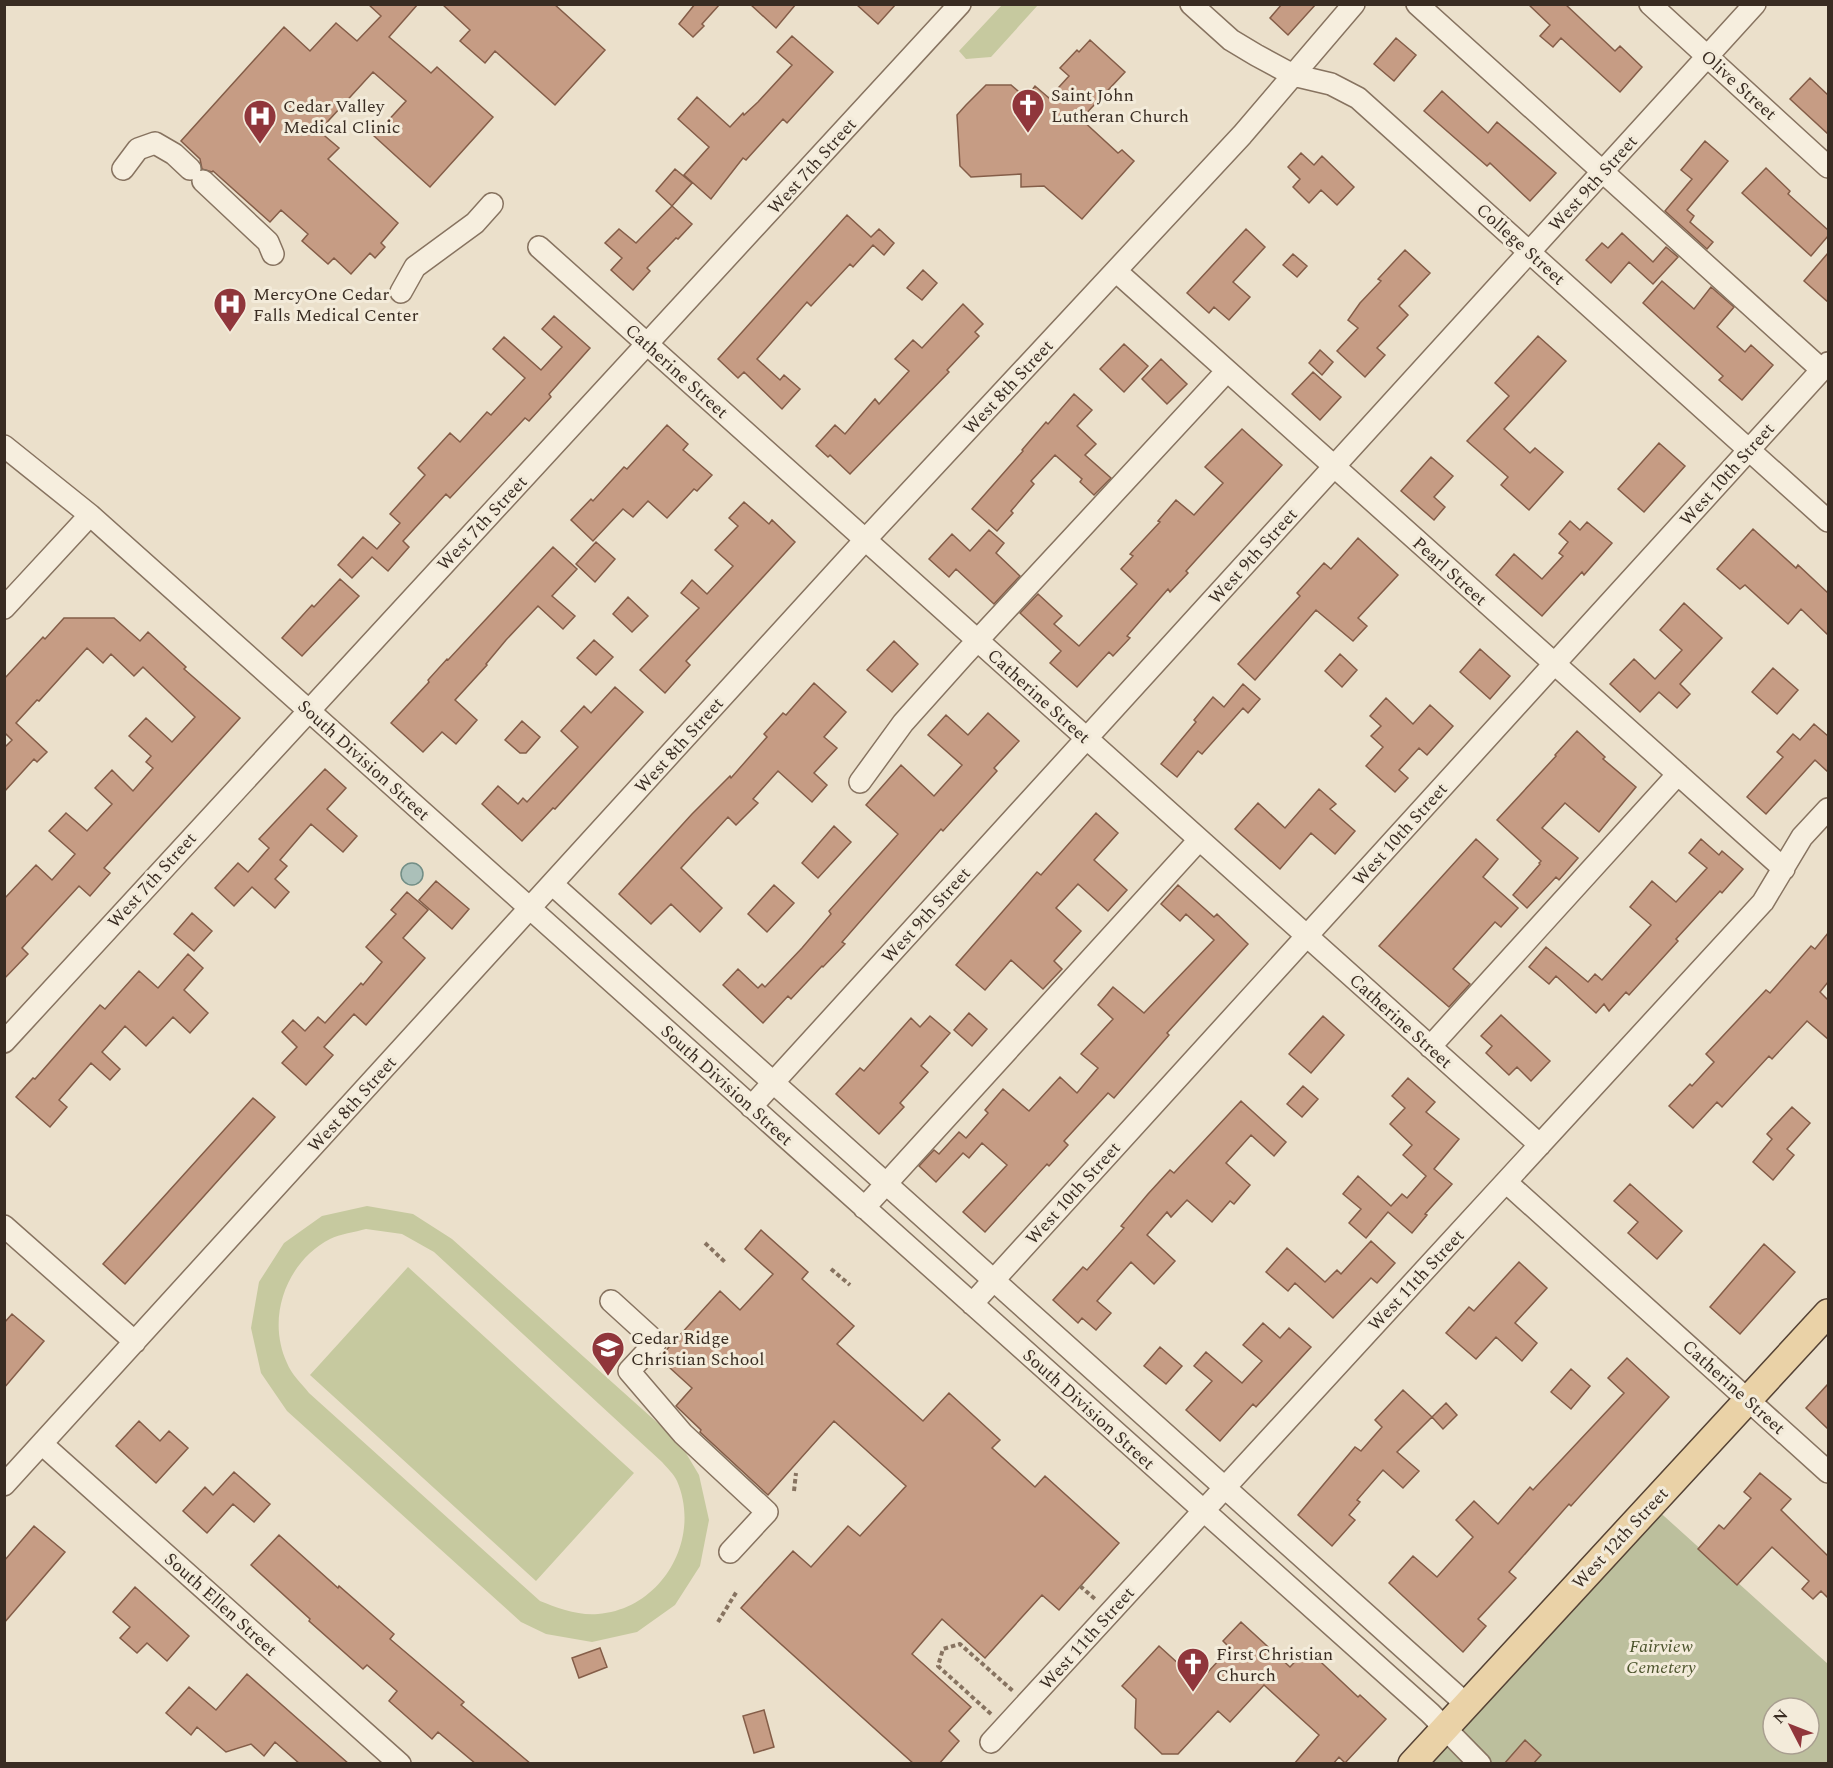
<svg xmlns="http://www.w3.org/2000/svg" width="1833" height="1768" font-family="Spectral,serif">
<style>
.green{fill:#c6c99f;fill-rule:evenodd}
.cemetery{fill:#bcbf9d;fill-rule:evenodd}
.water{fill:#abc0b9;stroke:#728e86;stroke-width:1.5}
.building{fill:#c69c84;stroke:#845d48;stroke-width:1.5}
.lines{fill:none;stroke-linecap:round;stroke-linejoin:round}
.minor-casing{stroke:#877360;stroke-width:24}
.major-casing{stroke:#554234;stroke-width:30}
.path{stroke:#877360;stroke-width:4;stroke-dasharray:4.5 3;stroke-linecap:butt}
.minor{stroke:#f6eede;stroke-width:21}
.major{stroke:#ead2a7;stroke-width:27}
.labels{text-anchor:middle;stroke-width:6;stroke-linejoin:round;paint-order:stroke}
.street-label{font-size:18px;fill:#392c22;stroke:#f3ebda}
.poi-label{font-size:18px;fill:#392c22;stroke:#f3ebda;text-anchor:start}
.park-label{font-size:18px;font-style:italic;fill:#4b532b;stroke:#f3ebda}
</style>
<rect width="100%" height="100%" fill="#ebe0cb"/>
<path class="green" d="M1002 5H1038L991 57 966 59 959 51Z
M367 1206 413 1214 452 1239 680 1443 699 1475 709 1520 700 1566 675 1605 637 1632 592 1642 546 1634 521 1622 287 1411 261 1373 251 1328 259 1282 284 1243 322 1216ZM366 1229 402 1234 434 1252 662 1462C667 1468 674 1474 677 1481 702 1539 662 1609 598 1614 579 1616 557 1608 540 1601L309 1393C302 1384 291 1374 287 1363 266 1318 286 1262 330 1239 340 1234 355 1232 366 1229Z
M408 1267 634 1473 536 1581 310 1375Z"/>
<path class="cemetery" d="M1654 1507 1828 1664V1763L1423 1764ZM1773 1708H1809V1744H1773Z"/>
<path class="water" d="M401 874a11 11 0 1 1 22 0a11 11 0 1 1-22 0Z"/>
<path class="building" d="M368 4H418L389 37 431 73 437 67 493 117 430 187 374 136 406 101 373 72 319 131 339 148 328 159 398 223 381 243 385 247 375 258 370 253 351 274 334 258 328 264 302 241 308 234 281 210 270 222 213 171 212 172 202 169 200 159 181 141 284 27 310 51 336 23 357 41 381 16Z
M442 4H554L605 50 555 105 495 51 485 63 460 41 470 30Z
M695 4H720L702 24 704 26 693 37 679 24Z
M750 4H796L776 28Z
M856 4H896L878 24Z
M1282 4H1316L1288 35 1270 18Z
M1528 4H1565L1615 51 1620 46 1642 67 1620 92 1561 38 1553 47 1540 36 1550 25Z
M792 36 833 72 787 123 783 119 746 160 743 158 711 199 684 175 709 147 678 119 697 97 730 127 743 113 744 115 758 102 792 65 777 52Z
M1396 38 1416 55 1394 81 1374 64Z
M1090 40 1125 72 1081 119 1118 153 1122 150 1134 161 1082 219 1044 186 1021 187V174L971 177 960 166 957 115 966 105 986 85H1011L1026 98 1035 86 1049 98 1069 76 1060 68 1077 50 1079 52Z
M1810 78 1828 95V134L1790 99Z
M1442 91 1488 133 1497 122 1556 173 1530 201 1490 163 1487 166 1424 111Z
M1705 141 1728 161 1687 210 1694 216 1690 222 1713 242 1707 249 1665 211 1692 179 1681 170Z
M1301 153 1314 165 1322 156 1354 187 1337 205 1321 190 1309 203 1293 187 1300 179 1288 167Z
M1766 168 1790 191 1788 194 1828 230V236L1811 256 1742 193Z
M675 169 692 183 672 206 656 191Z
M672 206 692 224 678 239 676 238 647 268 650 271 633 290 611 270 622 258 605 243 619 229 636 243Z
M847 215 871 237 879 229 894 243 884 255 873 245 853 267 850 264 811 306 807 302 757 359 780 380 784 375 800 389 782 409 744 372 738 378 718 359Z
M1246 229 1265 247 1233 282 1250 297 1229 320 1214 307 1209 313 1187 293Z
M1622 233 1653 262 1666 247 1678 257 1653 284 1629 262 1611 283 1586 260 1602 243 1608 248Z
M1405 250 1430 273 1399 306 1408 315 1377 348 1385 355 1365 377 1337 351 1358 328 1348 320 1360 303 1381 281 1378 279Z
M1828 253V302L1804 281Z
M1293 254 1307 266 1297 277 1283 265Z
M923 270 937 283 922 300 907 288Z
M1662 281 1694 309 1711 287 1734 307 1717 327 1745 352 1751 345 1773 365 1742 400 1719 380 1723 376 1643 303Z
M963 304 983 324 975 332 979 336 947 370 949 372 850 474 830 455 828 457 816 446 835 425 845 434 875 399 879 404 909 371 895 359 913 340 922 348Z
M554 316 590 348 549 394 551 397 529 421 525 418 450 498 446 494 403 541 409 547 388 571 372 557 352 578 338 565 363 537 377 549 400 523 390 514 425 475 418 468 450 433 460 442 487 412 491 415 525 378 493 349 504 337 541 370 562 347 542 329Z
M1538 336 1566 361 1504 429 1530 453 1535 448 1563 472 1529 510 1501 485 1508 477 1467 441 1509 396 1495 383Z
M1124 344 1148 366 1124 392 1100 369Z
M1320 350 1333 362 1322 375 1309 363Z
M1161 359 1187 384 1167 404 1142 379Z
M1313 372 1341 397 1320 420 1292 394Z
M1074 394 1092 410 1077 426 1096 444 1085 455 1111 478 1094 495 1080 482 1082 479 1055 455 1031 481 1034 484 1011 511 1013 513 997 531 972 509 1023 451 1022 450 1046 422 1048 424Z
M667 425 688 444 683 450 712 475 697 491 694 489 667 518 648 501 633 517 623 509 593 541 571 520 591 499 593 501 624 467 627 469Z
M1242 429 1282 465 1186 571 1188 573 1170 592 1168 589 1127 636 1130 638 1113 656 1109 652 1077 687 1050 663 1061 651 1020 613 1038 594 1062 616 1054 624 1079 646 1137 584 1121 569 1133 556 1130 554 1160 522 1158 521 1176 500 1194 515 1223 483 1205 467Z
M1659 443 1685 466 1644 512 1618 489Z
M1431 457 1453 476 1434 497 1445 507 1434 520 1401 491Z
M744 502 769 524 772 520 795 542 686 661 690 665 665 693 640 670 699 608 681 593 692 580 707 594 733 566 715 550 738 526 729 518Z
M1570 521 1580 530 1587 522 1612 543 1584 575 1582 572 1542 616 1496 575 1514 554 1542 579 1563 556 1559 553 1568 542 1559 534Z
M1753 529 1796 568 1798 565 1828 593V635L1801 609 1788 624 1745 585 1740 589 1717 569Z
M989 530 1004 543 996 553 1020 576 994 604 956 569 949 577 929 559 952 534 970 551Z
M1358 538 1398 575 1358 618 1367 626 1353 641 1316 610 1255 680 1238 664 1300 596 1297 593 1324 563 1331 569Z
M596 542 615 559 595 582 576 564Z
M553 547 577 569 552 596 575 616 563 629 538 606 506 640 486 664 487 665 455 700 477 720 456 744 442 732 423 752 391 723 429 682 428 680 447 659 448 660Z
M340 579 359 596 302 656 282 638 312 605 314 607Z
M628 597 648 616 632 632 613 614Z
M1684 603 1722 638 1680 684 1690 694 1677 708 1659 692 1640 712 1610 684 1634 659 1655 679 1682 650 1660 630Z
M64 618H114L140 641 148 632 186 667 184 669 240 718 104 868 110 873 90 896 79 886 22 948 28 954 4 979V899L36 865 52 880 75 854 49 831 66 813 87 831 112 804 95 788 112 770 133 791 153 768 146 762 151 756 129 736 146 718 172 742 195 717 143 667 134 676 111 654 103 663 87 648 39 701 37 700 16 723 47 752 37 762 34 759 4 792V748L12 740 6 734 4 736V679L43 637 45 639Z
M594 640 613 657 596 675 577 658Z
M894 641 918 664 892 692 867 670Z
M1480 649 1510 676 1490 699 1460 672Z
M1340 654 1357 670 1342 687 1325 671Z
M1773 668 1798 690 1777 714 1752 692Z
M814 683 846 712 824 737 837 748 814 773 827 785 812 802 778 771 753 799 758 803 736 825 728 817 681 868 722 908 700 932 671 904 651 924 619 894 692 814 730 776 731 778 767 737 764 734 783 713 786 715Z
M1243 684 1260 699 1248 713 1243 708 1202 754 1198 751 1177 777 1161 764 1196 722 1194 720 1213 697 1224 707Z
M615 687 643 712 555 809 553 808 522 841 482 804 498 786 518 804 523 798 527 802 578 747 561 731 584 706 591 713Z
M1386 698 1413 724 1430 705 1453 726 1427 755 1419 748 1399 770 1408 778 1395 792 1366 766 1383 747 1371 736 1381 726 1370 716Z
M988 713 1019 741 994 768 997 771 943 831 941 829 842 942 845 944 823 967 822 966 791 999 788 996 763 1023 723 985 738 969 758 988 762 984 765 987 802 948 831 914 829 911 898 834 866 805 901 765 934 796 962 765 928 735 946 715 968 735Z
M522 721 540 737 526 753H520L505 740Z
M1814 724 1828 736V772L1815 760 1766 814 1747 797 1783 757 1777 752 1793 734 1800 740Z
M1577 731 1605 757 1603 759 1636 787 1599 832 1565 803 1542 828 1578 858 1559 880 1556 877 1527 908 1513 895 1540 864 1539 863 1541 861 1497 820 1556 756 1555 755Z
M325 769 346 788 327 809 357 836 343 852 311 824 280 860 287 866 275 879 289 892 275 908 252 887 234 906 215 888 238 863 248 872 269 848 259 839Z
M1319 789 1336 804 1330 809 1355 831 1335 854 1311 833 1280 869 1235 829 1258 803 1285 828Z
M1096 813 1118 833 1094 860 1127 890 1108 911 1078 884 1056 908 1081 931 1054 961 1062 969 1043 989 1011 960 985 990 956 965 1037 872 1041 875Z
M834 826 851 842 818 878 802 863Z
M1476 839 1498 859 1483 877 1518 908 1501 927 1495 922 1453 969 1470 984 1449 1007 1379 946Z
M1701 839 1719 855 1722 851 1743 869 1722 893 1720 891 1676 939 1678 941 1629 995 1626 992 1609 1011 1604 1004 1596 1013 1556 976 1549 984 1529 967 1546 947 1588 982 1595 974 1602 980 1651 925 1630 907 1652 881 1676 902 1707 868 1689 853Z
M436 881 469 909 452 929 419 900Z
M774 885 794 903 767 932 748 914Z
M1178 885 1214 917 1217 914 1248 944 1167 1033 1169 1035 1114 1098 1108 1093 1064 1141 1068 1145 1049 1166 1047 1164 985 1232 963 1212 1007 1165 982 1143 969 1158 963 1153 936 1182 919 1166 934 1150 939 1154 959 1132 966 1138 988 1113 985 1110 1003 1089 1029 1111 1060 1077 1077 1093 1098 1068 1081 1054 1113 1019 1098 1005 1113 987 1144 1013 1214 940 1186 914 1180 921 1161 904Z
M407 892 428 910 403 938 425 958 366 1025 354 1014 324 1047 333 1055 306 1085 282 1063 297 1047 282 1032 293 1020 305 1031 318 1017 325 1023 361 983 363 985 382 962 366 947 396 914 391 910Z
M192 913 212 931 194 951 174 934Z
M1828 933V982L1820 992 1828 1000V1039L1807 1021 1772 1059 1769 1056 1722 1107 1717 1102 1693 1128 1669 1106 1690 1084 1692 1086 1714 1062 1706 1054 1766 990 1770 993 1811 946 1815 949Z
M188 954 203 968 184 990 208 1013 190 1033 173 1017 146 1046 125 1026 102 1052 120 1069 110 1080 91 1063 59 1100 67 1107 50 1127 16 1097 33 1078 35 1079 100 1005 105 1009 139 971 158 988Z
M969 1013 987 1029 972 1046 954 1030Z
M1501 1015 1550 1061 1531 1081 1517 1067 1509 1075 1486 1053 1492 1046 1481 1036Z
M930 1016 950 1033 921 1066 928 1072 900 1103 904 1107 879 1134 836 1094 860 1068 864 1071 911 1018 920 1027Z
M1323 1016 1344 1035 1311 1073 1289 1054Z
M1408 1078 1435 1102 1426 1112 1459 1139 1434 1169 1452 1184 1425 1214 1427 1215 1412 1233 1388 1212 1366 1238 1349 1223 1361 1209 1343 1194 1358 1176 1391 1206 1402 1194 1407 1198 1426 1176 1403 1155 1412 1145 1390 1124 1405 1108 1392 1096Z
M1303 1086 1318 1099 1302 1117 1287 1104Z
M253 1098 275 1117 125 1284 103 1264Z
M1241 1101 1286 1142 1274 1156 1251 1135 1226 1163 1250 1185 1234 1204 1230 1201 1212 1222 1187 1200 1171 1217 1167 1212 1147 1235 1175 1261 1154 1284 1131 1262 1097 1301 1111 1313 1096 1330 1082 1318 1078 1323 1053 1300 1083 1267 1087 1270 1124 1228 1121 1226 1148 1194 1170 1170 1174 1173Z
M1792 1107 1810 1123 1787 1149 1794 1155 1773 1180 1753 1162 1772 1139 1767 1134Z
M1630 1184 1682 1231 1657 1259 1628 1233 1638 1222 1614 1201Z
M761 1230 808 1272 802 1279 854 1326 837 1344 923 1421 949 1393 1000 1440 992 1448 1035 1487 1045 1476 1119 1543 1059 1610 1042 1595 985 1658 942 1619 912 1654 971 1707 949 1731 959 1741 939 1764H914L741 1608 793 1551 811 1567 848 1526 860 1536 906 1486 834 1421 768 1495 700 1432 701 1430 676 1406 692 1388 659 1358 720 1291 740 1310 773 1274 745 1249Z
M1371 1241 1395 1263 1377 1283 1371 1278 1333 1318 1295 1283 1288 1291 1266 1272 1287 1248 1325 1282 1337 1270 1341 1274Z
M1764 1244 1795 1272 1740 1334 1710 1307Z
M1519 1262 1547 1288 1515 1323 1537 1343 1522 1361 1496 1337 1476 1359 1446 1333 1469 1307 1474 1311Z
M12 1314 44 1341 4 1388V1323Z
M1263 1323 1280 1338 1289 1328 1311 1347 1256 1407 1253 1404 1220 1441 1186 1410 1212 1381 1194 1366 1206 1352 1242 1383 1262 1361 1243 1345Z
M1160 1347 1182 1366 1166 1384 1144 1366Z
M1627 1358 1669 1397 1571 1506 1569 1504 1509 1572 1516 1578 1478 1619 1486 1626 1463 1652 1389 1583 1413 1556 1437 1577 1473 1537 1456 1520 1474 1501 1498 1524 1530 1487 1533 1490 1624 1393 1608 1378Z
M1571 1369 1590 1386 1571 1409 1551 1392Z
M1828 1384V1429L1806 1408Z
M1403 1390 1432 1417 1397 1452 1419 1471 1403 1488 1383 1470 1357 1500 1360 1502 1349 1515 1355 1520 1332 1546 1298 1515 1355 1447 1361 1451 1382 1427 1375 1420Z
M1446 1403 1457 1415 1443 1429 1432 1417Z
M139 1421 160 1441 169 1431 188 1448 156 1483 116 1446Z
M234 1472 270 1504 254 1522 233 1504 207 1533 183 1511 205 1487 213 1495Z
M1760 1473 1791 1499 1781 1510 1828 1556V1598L1821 1591 1813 1599 1802 1589 1809 1581 1772 1547 1737 1585 1698 1549 1719 1525 1724 1529 1751 1498 1744 1492Z
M34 1526 65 1552 4 1623V1561Z
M279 1535 338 1588 339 1586 394 1634 390 1639 464 1702 461 1705 531 1764H476L438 1732 432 1739 389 1701 397 1691 367 1665 363 1669 309 1621 310 1619 251 1565Z
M135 1587 189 1636 167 1661 147 1643 137 1653 120 1638 130 1627 113 1612Z
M1241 1622 1290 1667 1307 1649 1358 1697 1360 1695 1386 1719 1345 1763 1339 1757 1333 1764H1294L1319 1735 1264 1685 1230 1722 1218 1711 1178 1754H1162L1135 1728 1136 1699 1122 1686 1159 1646 1192 1676 1201 1665 1208 1672 1230 1648 1223 1641Z
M600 1648 607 1667 579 1678 572 1658Z
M247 1674 316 1735 349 1764H300L275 1742 264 1756 251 1744 226 1752 197 1727 191 1735 166 1713 189 1687 216 1710Z
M764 1710 774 1747 754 1753 743 1716Z
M1525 1740 1541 1755 1533 1764H1504Z"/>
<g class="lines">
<g class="minor-casing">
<path id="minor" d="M1191 4 1231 40 1256 55 1293 75 1331 84 1358 98 1828 521
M1417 4 1822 370
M1650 4 1828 167
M123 169 138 149 155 143 174 154 190 169
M203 181 268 242 273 254
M539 247 1540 1145
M1117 272 1784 869
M401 292 415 267 475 223 492 204
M4 446 90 515 1430 1713 1480 1764
M4 608 90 515
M860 782 903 723 963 656 1226 372
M552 884 1466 1704
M4 1042C322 695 643 351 960 4
M1430 1047 1678 774
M751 1107 1755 4
M1506 1182 1828 1472
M864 1208 1199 840
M4 1226 135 1342
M611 1301 656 1342 629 1371 683 1434 767 1512 730 1552
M972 1304 1828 363
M42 1444 400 1764
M4 1485 865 540 1242 135 1354 4
M991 1742 1763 902 1802 837 1828 809"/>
</g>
<g class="major-casing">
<path id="major" d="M1412 1764 1828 1313"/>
</g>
<path class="path" d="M705 1243 726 1263
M831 1269 850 1285
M794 1491 796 1473
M1080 1586 1095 1599
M718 1622 737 1591
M991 1714 938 1666 943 1649 960 1644 1013 1691"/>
<use href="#minor" class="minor"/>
<use href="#major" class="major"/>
</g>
<defs>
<g id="church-pin" transform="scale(1.725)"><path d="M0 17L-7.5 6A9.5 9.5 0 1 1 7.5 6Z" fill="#90363b" stroke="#f3ebda"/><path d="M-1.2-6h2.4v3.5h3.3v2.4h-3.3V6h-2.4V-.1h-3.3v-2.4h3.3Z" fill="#fff"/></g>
<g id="hospital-pin" transform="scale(1.725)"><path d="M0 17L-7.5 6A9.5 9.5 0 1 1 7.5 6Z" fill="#90363b" stroke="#f3ebda"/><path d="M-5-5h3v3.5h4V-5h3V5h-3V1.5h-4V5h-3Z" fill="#fff"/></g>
<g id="school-pin" transform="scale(1.725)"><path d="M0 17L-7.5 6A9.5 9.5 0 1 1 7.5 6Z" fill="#90363b" stroke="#f3ebda"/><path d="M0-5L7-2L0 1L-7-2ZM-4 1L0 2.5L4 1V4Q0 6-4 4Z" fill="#fff"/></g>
</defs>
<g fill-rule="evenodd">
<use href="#church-pin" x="1028" y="105"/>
<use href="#hospital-pin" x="260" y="116"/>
<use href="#hospital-pin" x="230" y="304"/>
<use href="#school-pin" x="608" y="1348"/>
<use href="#church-pin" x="1193" y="1664"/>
</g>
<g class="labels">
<g class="street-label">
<text transform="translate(1739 85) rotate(42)" y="6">Olive Street</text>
<text transform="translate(812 166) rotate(-48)" y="6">West 7th Street</text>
<text transform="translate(1593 183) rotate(-48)" y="6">West 9th Street</text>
<text transform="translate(1521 244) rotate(42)" y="6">College Street</text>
<text transform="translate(677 371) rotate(42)" y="6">Catherine Street</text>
<text transform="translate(1008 387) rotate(-47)" y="6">West 8th Street</text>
<text transform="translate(1727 474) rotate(-48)" y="6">West 10th Street</text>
<text transform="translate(482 523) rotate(-47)" y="6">West 7th Street</text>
<text transform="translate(1253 556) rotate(-48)" y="6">West 9th Street</text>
<text transform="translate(1450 571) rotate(42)" y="6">Pearl Street</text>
<text transform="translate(1039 696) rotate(42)" y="6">Catherine Street</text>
<text transform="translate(679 745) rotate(-48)" y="6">West 8th Street</text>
<text transform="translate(364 760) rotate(42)" y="6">South Division Street</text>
<text transform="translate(1400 834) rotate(-48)" y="6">West 10th Street</text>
<text transform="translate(152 880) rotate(-48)" y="6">West 7th Street</text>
<text transform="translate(926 915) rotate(-48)" y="6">West 9th Street</text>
<text transform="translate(1401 1021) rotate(42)" y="6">Catherine Street</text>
<text transform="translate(727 1085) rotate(42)" y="6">South Division Street</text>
<text transform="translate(352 1104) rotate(-48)" y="6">West 8th Street</text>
<text transform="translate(1073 1193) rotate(-48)" y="6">West 10th Street</text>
<text transform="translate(1416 1280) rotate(-47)" y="6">West 11th Street</text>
<text transform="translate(1734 1387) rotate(42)" y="6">Catherine Street</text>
<text transform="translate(1089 1409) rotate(42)" y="6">South Division Street</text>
<text transform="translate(1620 1538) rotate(-47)" y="6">West 12th Street</text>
<text transform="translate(221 1604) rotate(42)" y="6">South Ellen Street</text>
<text transform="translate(1087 1638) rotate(-48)" y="6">West 11th Street</text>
</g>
<g class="poi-label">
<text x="1051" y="101">Saint John<tspan x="1051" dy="21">Lutheran Church</tspan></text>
<text x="283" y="112">Cedar Valley<tspan x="283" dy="21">Medical Clinic</tspan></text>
<text x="253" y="300">MercyOne Cedar<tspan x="253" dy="21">Falls Medical Center</tspan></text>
<text x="631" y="1344">Cedar Ridge<tspan x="631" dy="21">Christian School</tspan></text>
<text x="1216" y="1660">First Christian<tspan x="1216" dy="21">Church</tspan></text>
</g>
<g class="park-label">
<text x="1661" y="1652">Fairview<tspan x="1661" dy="21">Cemetery</tspan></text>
</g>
</g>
<rect width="1833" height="1768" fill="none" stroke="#392c22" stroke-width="12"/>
<g transform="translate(1791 1726) rotate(312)"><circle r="28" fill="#f3ebda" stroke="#a99f90" stroke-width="1.5"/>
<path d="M0-4.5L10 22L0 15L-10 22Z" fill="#90363b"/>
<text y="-9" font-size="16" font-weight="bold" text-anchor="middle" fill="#392c22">N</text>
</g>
</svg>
